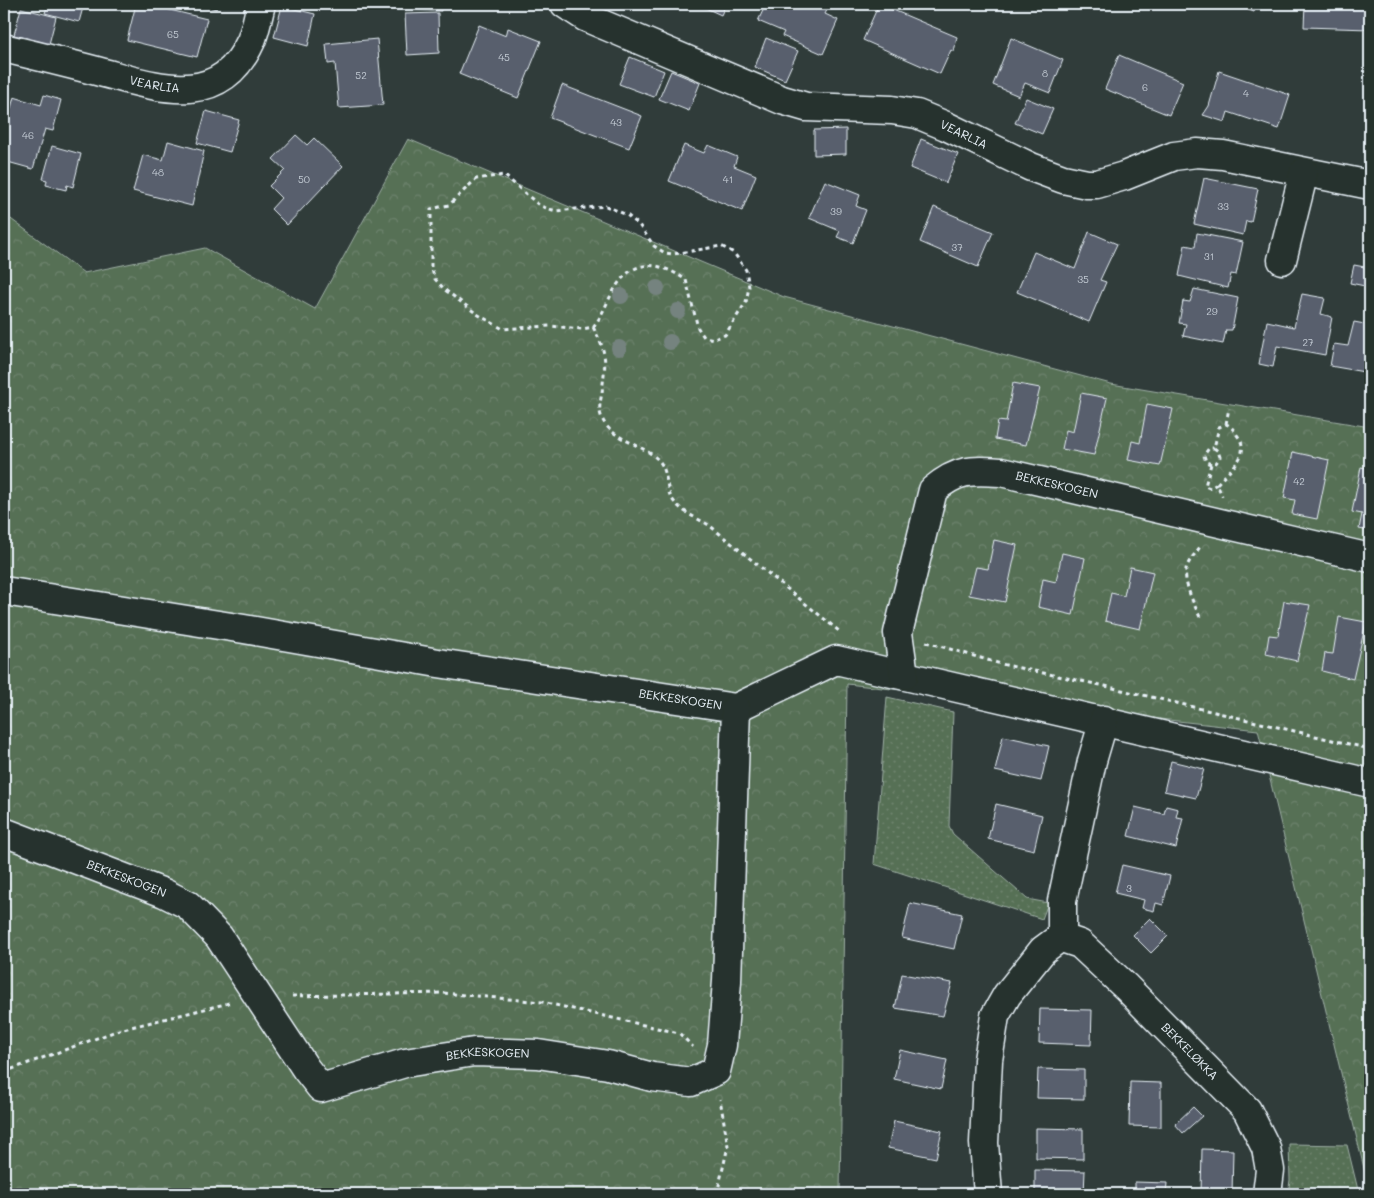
<svg xmlns="http://www.w3.org/2000/svg" width="1374" height="1198" font-family="Mali,sans-serif">
<style>
.grass{fill:url(#grass-dots);stroke:#9fb0a6}
.forest{fill:url(#forest-crowns);stroke:#9fb0a6}
.building{fill:#595f6d;stroke:#e8f1f8}
.lines{fill:none;stroke-linecap:round;stroke-linejoin:round}
.minor-casing{stroke:#e8f1f8;stroke-width:31}
.path{stroke:#e8f1f8;stroke-width:3;stroke-dasharray:4 4;stroke-linecap:butt}
.minor{stroke:#26332d;stroke-width:28}
.tree{fill:#75837f}
.labels{text-anchor:middle;stroke-width:4;stroke-linejoin:round;paint-order:stroke}
.number-label{font-size:10px;fill:#c4ccd5}
.street-label{font-size:12px;fill:#e8f1f8;stroke:#26332d}
</style>
<defs>
<pattern id="grass-dots" width="8" height="8" patternUnits="userSpaceOnUse" patternTransform="scale(1.25)"><rect width="8" height="8" fill="#566f55"/><path d="M2 2h.1M6 6h.1" fill="none" stroke="#6e846e" stroke-width="1.8" stroke-linecap="round"/></pattern>
<pattern id="forest-crowns" width="20" height="18" patternUnits="userSpaceOnUse" patternTransform="scale(1.25)"><rect width="20" height="18" fill="#566f55"/><path d="M2 6a3 3 0 1 1 6 0M12 15a3 3 0 1 1 6 0" fill="none" stroke="#6e846e"/></pattern>
</defs>
<rect width="100%" height="100%" fill="#303c3a"/>
<filter id="ink" filterUnits="userSpaceOnUse"><feTurbulence type="fractalNoise" baseFrequency=".02" numOctaves="2"/><feDisplacementMap in="SourceGraphic" scale="10" xChannelSelector="R" yChannelSelector="G"/><feConvolveMatrix kernelMatrix="1 2 1 2 8 2 1 2 1" color-interpolation-filters="sRGB"/></filter>
<g filter="url(#ink)">
<path class="grass" d="M887 697 953 712 949 826 953 834 1027 899 1048 903 1042 919 874 864Z
M1289 1144 1347 1145 1359 1194H1288L1290 1180Z"/>
<path class="forest" d="M408 139 784 297 1111 384 1370 427V1193L1258 730 847 684 840 1194H4V214L84 273 205 248 315 309Z"/>
<path class="building" d="M48 4H84L79 22 45 13Z
M136 4H145L207 19 197 57 127 40Z
M199 4H218L216 9Z
M414 4H441V11L414 10Z
M697 4H726L721 15Z
M766 4H812L827 10 825 14 838 20 823 54 782 36 784 32 758 21Z
M879 4 957 37 954 52 951 50 940 74 863 40Z
M1232 4H1257L1254 12Z
M1305 4H1370V29L1304 27Z
M282 6 315 14 308 46 274 37Z
M21 8 56 17 49 44 14 35Z
M438 13 439 53 407 55 405 14Z
M479 25 506 36 508 28 541 41 518 98 459 74Z
M766 38 798 51 785 80 755 67Z
M1011 38 1063 60 1050 93 1025 83 1019 96 993 85Z
M377 39 383 105 339 108 335 63 328 64 326 44Z
M1119 55 1183 82 1169 115 1105 89Z
M630 57 664 71 654 97 619 84Z
M671 71 700 83 689 111 659 99Z
M1219 71 1290 95 1279 129 1228 112 1225 122 1203 115 1209 106Z
M562 85 642 116 629 148 550 118Z
M44 95 61 100 53 131 45 129 33 169 4 161V134L14 97 41 105Z
M1026 98 1053 109 1042 134 1015 123Z
M206 111 239 120 230 152 197 143Z
M846 129V154L814 155V130Z
M296 135 307 145 314 138 343 166 287 225 271 209 281 198 269 186 285 170 273 159Z
M921 139 958 154 946 183 910 168Z
M168 141 204 151 192 206 133 191 143 155 163 160Z
M684 145 704 153 708 145 737 157 734 166 756 175 742 211 669 181Z
M52 146 81 154 73 187 67 185 66 190 46 185 47 180 43 179Z
M1204 178 1258 189 1251 222 1246 221 1243 235 1194 224Z
M825 181 860 195 856 206 866 210 853 243 837 237 840 231 809 218Z
M934 207 993 232 978 267 920 242Z
M1089 232 1117 244 1100 280 1106 282 1089 322 1017 292 1034 252 1075 269Z
M1197 233 1243 242 1236 275 1231 274 1228 288 1179 276 1185 245 1195 247Z
M1354 265 1370 268V287L1350 283Z
M1194 289 1238 298 1232 330H1226L1223 344 1183 336 1186 324 1179 323 1183 301 1190 302Z
M1302 294 1325 298 1321 314 1332 317 1325 355 1277 346 1273 367 1259 364 1267 321 1294 327Z
M1354 322 1370 325V373L1330 366 1334 344 1348 346Z
M1013 383 1040 388 1026 445 995 439 998 421 1006 422Z
M1081 393 1107 398 1094 455 1062 449 1066 430 1073 432Z
M1147 404 1173 409 1160 466 1128 460 1132 441 1140 443Z
M1293 452 1329 460 1317 519 1292 514 1295 500 1284 498Z
M1361 467 1370 469V531L1359 529 1362 514 1352 512Z
M994 540 1017 545 1005 602 969 595 976 567 988 569Z
M1062 553 1085 558 1073 615 1038 607 1043 579 1056 582Z
M1130 567 1153 572 1140 629 1105 621 1111 593 1124 596Z
M1284 601 1310 605 1297 661 1266 654 1269 635 1278 636Z
M1339 617 1366 622 1353 679 1322 671 1325 653 1333 654Z
M1003 736 1049 746 1041 781 995 771Z
M1171 761 1204 769 1196 798 1164 791Z
M996 804 1042 815 1034 850 988 839Z
M1166 806 1178 809 1176 817 1183 818 1176 848 1128 836 1135 807 1164 814Z
M1122 865 1170 876 1163 905 1156 903 1154 911 1142 908 1144 900 1115 893Z
M910 903 962 914 954 949 902 938Z
M1150 918 1168 936 1151 953 1133 935Z
M902 974 952 983 943 1016 895 1008Z
M1040 1009 1092 1010 1091 1045 1039 1043Z
M900 1050 947 1060 941 1089 894 1079Z
M1038 1069 1084 1070V1099L1037 1098Z
M1130 1082 1161 1083V1127L1129 1126Z
M1193 1107 1202 1116 1183 1133 1175 1124Z
M894 1121 942 1131 936 1158 888 1148Z
M1036 1128 1083 1129V1159L1036 1158Z
M1202 1149 1233 1150 1232 1194H1201Z
M1035 1170 1085 1171 1084 1194H1035Z
M1135 1182 1167 1183 1166 1194H1127V1192H1135Z
M919 1188 946 1194H906L907 1192 918 1194Z"/>
<g class="lines">
<g class="minor-casing">
<g id="minor">
<path id="s1" d="M565 4 585 17 782 100 806 107 892 110 917 114 946 126 1031 167 1063 179 1087 184H1097L1124 176 1174 156 1197 153 1223 155 1370 185"/>
<path id="s2" d="M4 48C37 56 71 64 104 73 160 88 220 109 251 41 256 29 258 16 261 4"/>
<path d="M1282 260 1304 172"/>
<path id="s3" d="M4 591 244 629 438 663 736 708 836 660 1370 783"/>
<path id="s4" d="M904 675 898 633 933 490C958 469 971 470 1001 472L1370 558"/>
<path id="s5" d="M4 832 164 893 188 905 219 937 306 1069 321 1088 405 1063 474 1052 538 1054 608 1065 652 1077 691 1082 716 1071 722 1045 727 981 736 708"/>
<path d="M1062 938V901L1092 761 1104 720"/>
<path id="s6" d="M988 1194 984 1143 988 1060 995 1016 1007 995 1043 950 1058 939 1062 938 1080 944 1126 987 1247 1110 1266 1148 1270 1170 1267 1194"/>
</g>
</g>
<path class="path" d="M593 327C603 315 606 303 614 290 633 257 659 261 686 280L698 328 704 337 714 339 725 335 746 302 749 287 746 270 734 253 721 246 674 254 665 253 654 246 639 225 627 215 606 206 556 211 540 206 504 175 476 179 449 205 431 209V267L435 279 445 290 477 314 503 329 550 326 582 329 593 327C609 357 605 361 602 393 601 398 599 406 600 412 606 441 644 442 660 462 666 470 666 479 668 488 671 508 693 516 709 525L839 631
M1226 424 1229 408
M1211 464 1206 462 1204 455 1209 448H1214
M1217 484 1210 488 1205 486 1211 464 1216 463 1220 457 1218 451 1214 448 1219 427 1226 424C1231 426 1234 430 1237 435 1253 455 1229 470 1217 484L1222 496
M1200 617C1194 604 1180 578 1188 564 1191 558 1196 553 1200 547
M926 642 1001 664 1105 686 1370 749
M292 996 443 993 542 1002 679 1033 693 1047
M4 1072 119 1030 229 1003
M717 1194 728 1146 720 1099"/>
<use href="#minor" class="minor"/>
</g>
<g class="tree">
<circle cx="657" cy="288" r="8"/>
<circle cx="621" cy="296" r="8"/>
<circle cx="678" cy="311" r="8"/>
<circle cx="670" cy="342" r="8"/>
<circle cx="619" cy="348" r="8"/>
</g>
</g>
<g class="labels">
<g class="number-label">
<text x="173" y="38">65</text>
<text x="504" y="61">45</text>
<text x="1045" y="77">8</text>
<text x="361" y="79">52</text>
<text x="1145" y="91">6</text>
<text x="1246" y="97">4</text>
<text x="616" y="126">43</text>
<text x="28" y="139">46</text>
<text x="158" y="176">48</text>
<text x="304" y="183">50</text>
<text x="728" y="183">41</text>
<text x="1223" y="210">33</text>
<text x="836" y="215">39</text>
<text x="957" y="251">37</text>
<text x="1209" y="260">31</text>
<text x="1083" y="283">35</text>
<text x="1212" y="315">29</text>
<text x="1308" y="346">27</text>
<text x="1299" y="485">42</text>
<text x="1129" y="892">3</text>
</g>
<g class="street-label">
<text dy="4" stroke="none"><textPath href="#s2" startOffset="155">VEARLIA</textPath></text>
<text dy="4" stroke="none"><textPath href="#s1" startOffset="425">VEARLIA</textPath></text>
<text dy="4" stroke="none"><textPath href="#s4" startOffset="320">BEKKESKOGEN</textPath></text>
<text dy="4" stroke="none"><textPath href="#s3" startOffset="685">BEKKESKOGEN</textPath></text>
<text dy="4" stroke="none"><textPath href="#s5" startOffset="131">BEKKESKOGEN</textPath></text>
<text dy="4" stroke="none"><textPath href="#s6" startOffset="456">BEKKELØKKA</textPath></text>
<text dy="4" stroke="none"><textPath href="#s5" startOffset="596">BEKKESKOGEN</textPath></text>
</g>
</g>
<rect width="1374" height="1198" fill="none" stroke="#26332d" stroke-width="20"/>
<rect x="10" y="10" width="1354" height="1178" fill="none" stroke="#e8f1f8" stroke-width="2" filter="url(#ink)"/>
</svg>
